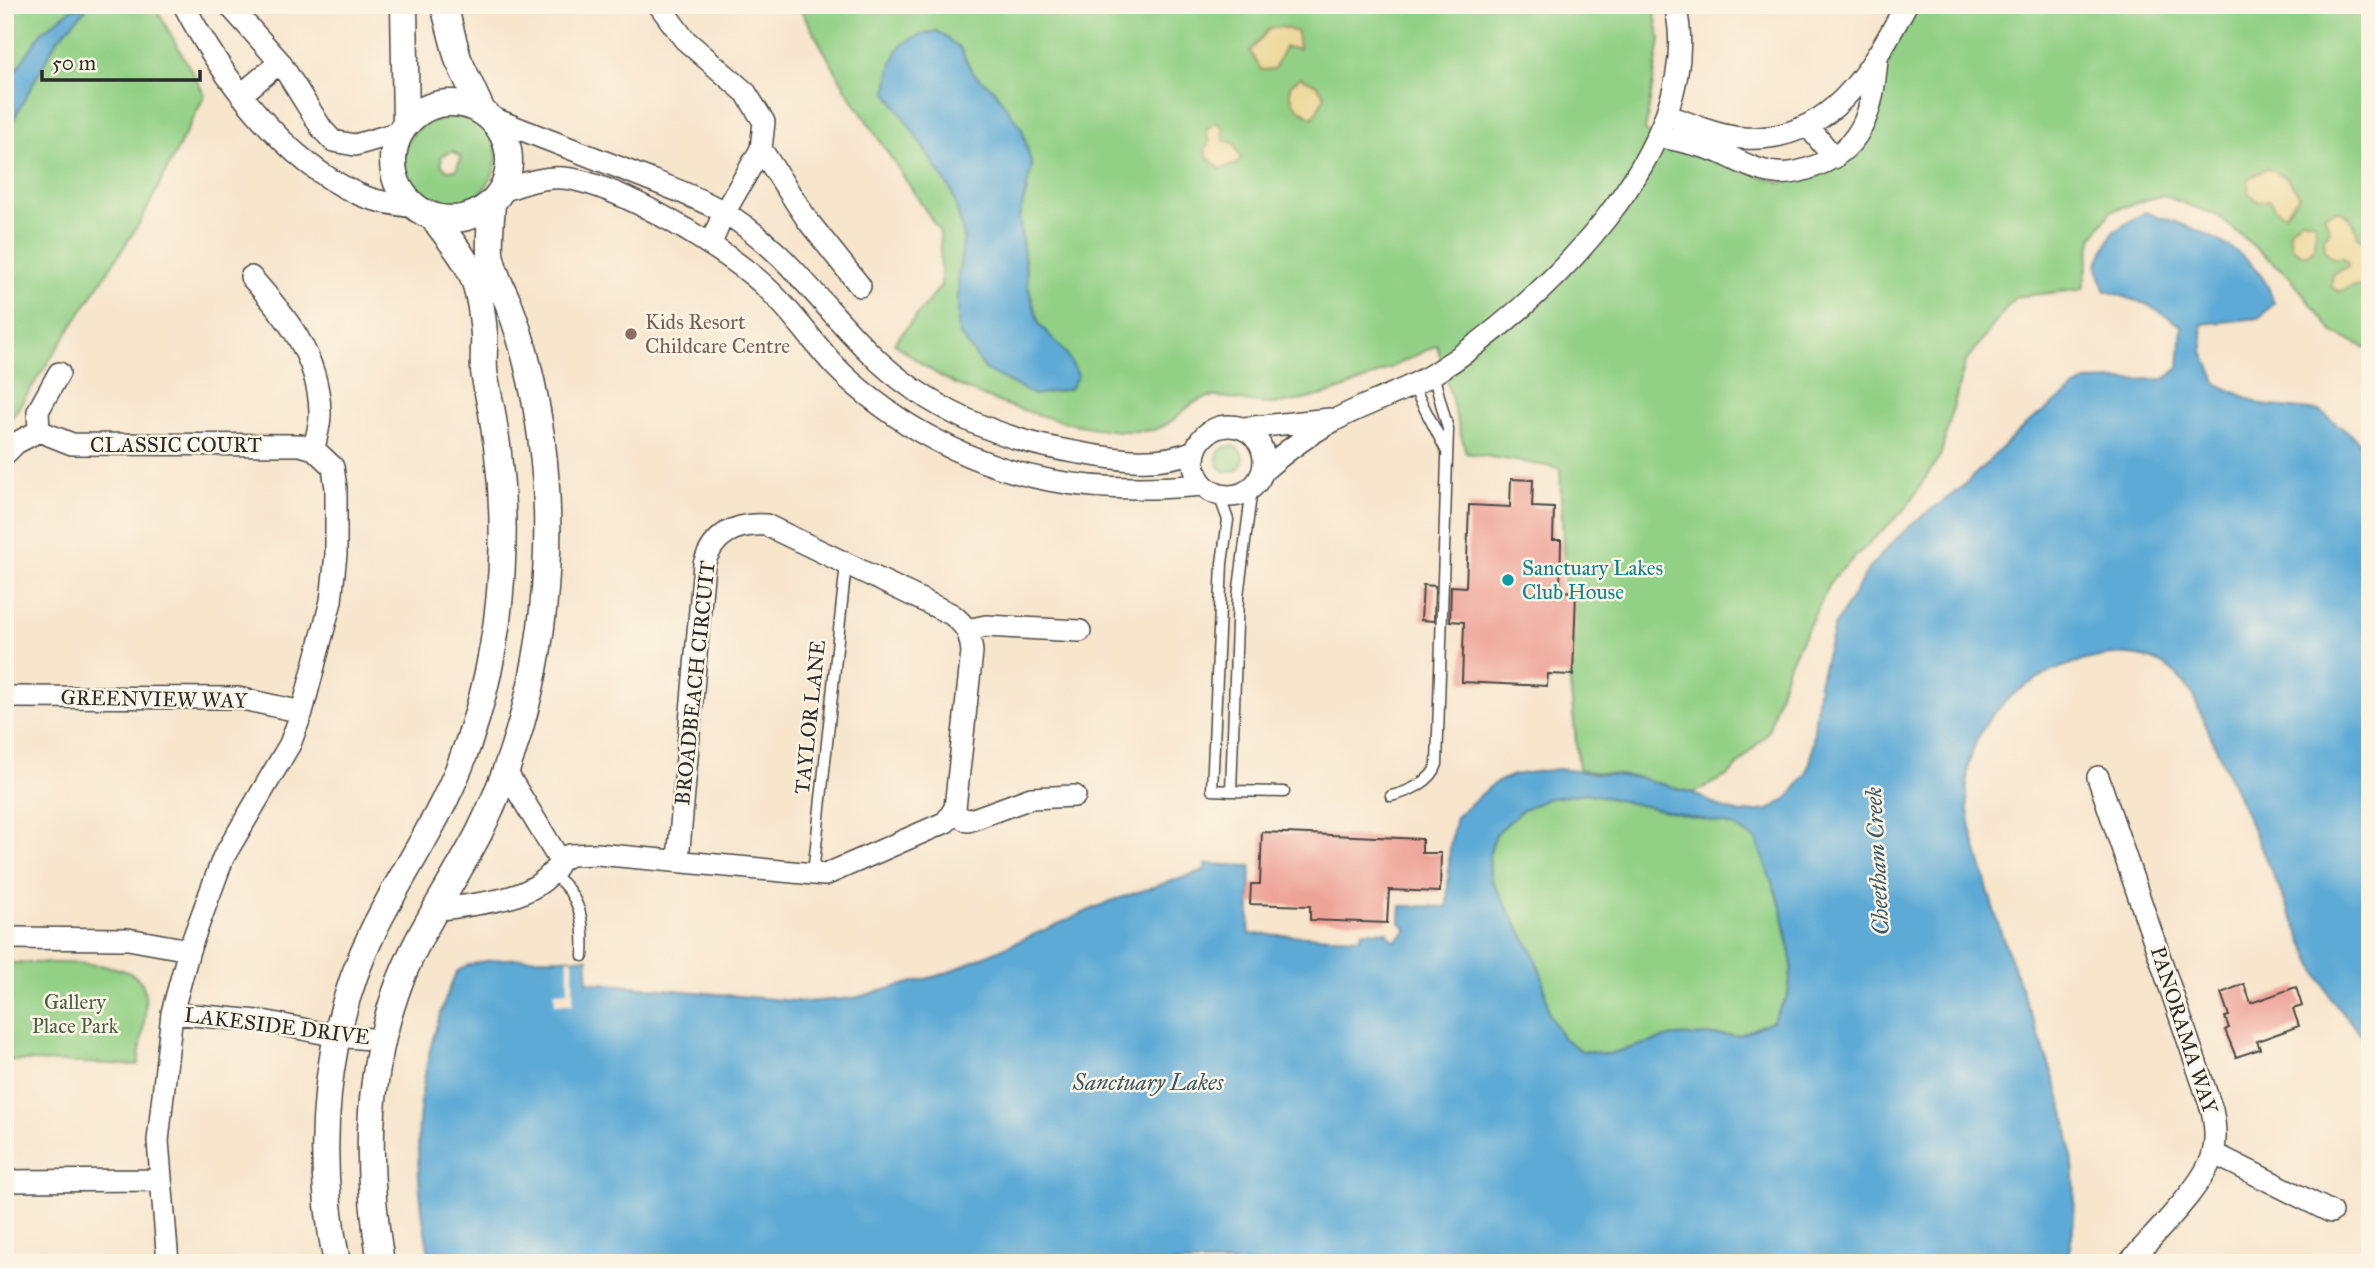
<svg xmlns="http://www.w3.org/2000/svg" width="2375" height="1268" font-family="'IM FELL Great Primer',serif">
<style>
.green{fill:#92d085;stroke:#5e7e58;stroke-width:2;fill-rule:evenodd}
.sand{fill:#eeda9e;stroke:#8c8264;stroke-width:2}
.water{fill:#5daad6;stroke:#446a80;stroke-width:2;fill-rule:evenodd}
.pier{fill:#f7e5cc}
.building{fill:#eea397}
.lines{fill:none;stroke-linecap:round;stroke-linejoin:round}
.service-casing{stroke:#4a4743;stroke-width:13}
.minor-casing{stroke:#4a4743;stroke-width:24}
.tertiary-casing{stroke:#4a4743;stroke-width:29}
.service{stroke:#fff;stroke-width:10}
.minor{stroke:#fff;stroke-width:21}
.tertiary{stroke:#fff;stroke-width:26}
.education-dot{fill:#8d6e63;stroke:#fcf5e5;stroke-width:2.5}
.culture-dot{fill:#0f9aa8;stroke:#fcf5e5;stroke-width:2.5}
.labels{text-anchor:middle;stroke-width:5;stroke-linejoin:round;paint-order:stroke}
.education-label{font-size:21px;fill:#785e54;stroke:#fcf5e5;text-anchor:start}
.street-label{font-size:21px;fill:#2b2b2b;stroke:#fcf5e5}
.culture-label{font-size:21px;fill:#0d838f;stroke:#fcf5e5;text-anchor:start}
.park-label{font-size:21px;fill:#4a5d46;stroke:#fcf5e5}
.water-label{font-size:23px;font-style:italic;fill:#3c5767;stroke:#fcf5e5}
</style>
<rect width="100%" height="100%" fill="#fcf5e5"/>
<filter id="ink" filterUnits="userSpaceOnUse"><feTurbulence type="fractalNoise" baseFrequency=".0143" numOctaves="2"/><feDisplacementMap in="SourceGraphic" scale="14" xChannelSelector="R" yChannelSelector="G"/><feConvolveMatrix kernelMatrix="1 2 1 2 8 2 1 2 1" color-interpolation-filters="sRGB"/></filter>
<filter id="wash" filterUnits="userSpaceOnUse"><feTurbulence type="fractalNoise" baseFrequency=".00686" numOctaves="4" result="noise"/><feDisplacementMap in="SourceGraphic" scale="28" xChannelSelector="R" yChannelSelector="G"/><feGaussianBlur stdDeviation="1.57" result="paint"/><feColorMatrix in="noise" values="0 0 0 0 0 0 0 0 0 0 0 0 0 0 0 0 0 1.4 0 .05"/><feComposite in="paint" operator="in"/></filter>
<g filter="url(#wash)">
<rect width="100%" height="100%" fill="#f7e5cc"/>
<path class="green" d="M5 5H154L205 95 141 221 5 428Z
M798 5H1653L1660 40 1645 131 1681 151 1782 183 1868 130 1896 39 1916 5H2370V350L2334 333 2289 276 2218 216 2162 195 2111 211 2092 239 2083 289 2015 297 1965 363 1941 454 1906 508 1833 578 1787 669 1768 732 1729 775 1693 793 1641 778 1579 770 1568 664 1560 468 1466 453 1437 345C1381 372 1332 402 1268 404 1248 404 1227 395 1211 397 1186 399 1176 426 1152 430 1095 438 992 404 942 377 925 368 910 355 894 343L941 286 940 232 847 91ZM960 48 972 72 994 90 1027 190 1019 217 1028 286 1039 324 1066 353 958 332V278L964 236 952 192 925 149Z
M453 114C551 137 460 255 412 185 388 150 418 118 453 114ZM453 151 461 157 456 170H447L442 166 441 156Z
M1217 459a13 13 0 1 1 26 0a13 13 0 1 1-26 0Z
M1586 793 1733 826 1756 840 1782 909 1792 965 1788 995 1772 1021 1740 1035 1673 1036 1609 1054 1582 1051 1562 1037 1549 1014 1542 976 1532 951 1490 877 1489 856 1496 834 1521 811 1546 799Z
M5 963C34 964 136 955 144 988 149 1011 140 1042 138 1065L5 1060Z"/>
<path class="sand" d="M1282 27 1297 32 1299 49 1285 47 1274 69 1261 70 1250 51 1269 29Z
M1300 77 1317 85 1325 96 1313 118C1299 110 1289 104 1290 86Z
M1216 122 1223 127 1224 141 1234 143 1241 158 1237 164 1220 169 1207 157 1205 149 1210 143 1206 130Z
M2266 168 2286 177 2300 195 2285 214 2278 211 2270 200 2258 202 2248 192 2249 179Z
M2337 210C2350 215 2356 223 2358 237L2370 247V287L2352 286 2339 292 2331 286 2333 274 2349 266 2344 258H2333L2325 251 2324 238 2330 230 2324 215Z
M2301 219 2314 222C2317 232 2312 239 2315 247L2308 254H2301L2291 246 2289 231Z"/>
<path class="water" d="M73 8 86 9 57 40 5 135V86L42 32Z
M937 31 960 48 972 72 994 90 1022 129 1032 166 1019 217 1028 286 1039 324 1066 353 1078 375 1070 389 1034 395 986 370 958 332V278L964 236 952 192 887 92C892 52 895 40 937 31Z
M2145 212C2193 227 2260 248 2274 303L2259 318 2202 324 2203 352 2217 384 2262 405 2320 411 2358 440 2370 474V1045L2332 1000 2316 971 2191 692C2169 659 2137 650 2099 657 2028 671 1962 717 1967 797 1968 825 1978 853 1985 879 2004 952 2035 1019 2058 1090 2074 1144 2082 1208 2066 1263H431C409 1160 414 1070 456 973 474 952 559 960 588 958L587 982 806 1002 854 998 944 974 1108 902 1205 870V864L1251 866 1249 934 1361 938 1362 931 1386 932 1395 941 1407 930 1400 922 1401 906 1447 907 1450 846 1456 817 1493 784 1513 775 1558 769 1641 778 1693 793 1722 808 1741 813 1768 810 1789 797 1806 774 1811 759 1819 683 1834 627 1868 570 1889 546 1915 521 1961 488 2026 424 2085 381 2165 379 2179 368 2182 326 2146 304 2104 290 2097 265 2113 232ZM1586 793 1733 826 1756 840 1782 909 1792 965 1788 995 1772 1021 1740 1035 1673 1036 1609 1054 1582 1051 1562 1037 1549 1014 1542 976 1532 951 1490 878 1489 856 1496 834 1521 811 1546 799Z"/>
<path class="pier" d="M568 959H573V1004H555L554 992 568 991Z"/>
<g id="blocks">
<path class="building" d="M1511 479 1533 480 1532 507 1554 508 1553 540H1561L1560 591 1576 592 1573 675 1548 674 1547 686 1462 682 1464 622 1450 621 1451 586 1466 587 1469 505 1510 507Z
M1423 585 1435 586 1434 621 1421 620Z
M1262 832 1422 839V853H1441L1440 892 1389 890 1387 923 1310 920V906L1250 904 1251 884H1260Z
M2244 984 2251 1003 2296 987 2302 1006 2293 1009 2299 1026 2257 1041 2260 1049 2236 1057 2225 1030 2229 1028 2225 1017 2229 1016 2221 993Z"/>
</g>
</g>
<g filter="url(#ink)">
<use href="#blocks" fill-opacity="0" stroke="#4a4743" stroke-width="2"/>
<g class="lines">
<g class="service-casing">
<path id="service" d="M1413 386 1446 450
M1219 495 1228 520 1222 563 1212 790 1231 791 1238 596 1252 488
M1231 791 1284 792
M1391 796C1408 792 1432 782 1437 764L1448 429 1433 374
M813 874 846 564
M553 875C581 895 585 924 583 956"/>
</g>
<g class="minor-casing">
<path id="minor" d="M184 5C220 75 284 161 358 194 376 202 396 205 416 207
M229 5 280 62 322 129 333 141 355 145 400 132
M659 5 684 39 746 93 764 122 761 149 724 213 711 243
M241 95 280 62
M1667 115C1691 124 1717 136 1743 138 1830 143 1870 72 1906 5
M490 117C537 136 585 154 633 173 663 185 696 196 725 213 784 248 821 305 869 352 926 409 1002 441 1080 453 1119 460 1157 466 1195 451
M1809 127 1834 158
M1658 136C1680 141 1704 145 1726 155 1742 163 1758 171 1776 173 1790 175 1806 170 1818 165 1866 146 1873 105 1877 59
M761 149 808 221 860 286
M501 191C521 185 542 176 563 178 616 182 731 252 769 290 793 313 812 341 835 366 857 389 883 408 909 425 1004 483 1094 495 1203 485
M1194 461a35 35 0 1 1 70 0a35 35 0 1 1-70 0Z
M1244 428 1330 419
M39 431 72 444 300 445 314 449
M39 431 38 411 59 373
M5 454 16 443 39 431
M1263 471C1286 451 1310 433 1337 419 1368 402 1402 393 1433 374 1539 309 1710 144 1675 5
M967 630 986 626 1080 631
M5 697 238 698 302 712
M2098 777 2212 1110C2215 1124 2217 1139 2213 1154 2205 1185 2152 1236 2129 1263
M952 813 968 821 1031 798 1075 796
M560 861 570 855 597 854 825 875 946 822 955 808 972 652C970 633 966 625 951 614L766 525C735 523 714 534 704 564L678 860
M435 910C476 903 538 903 560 861L505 770
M5 938 128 939 189 950
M172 1013 268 1022 337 1036 381 1040
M2213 1153 2331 1212
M5 1181 159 1180
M168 1263 158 1141 172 1013 189 950 223 858 290 744 302 712 331 601 336 554V488L333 467 314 449C316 437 321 423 320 411 318 355 286 316 251 277"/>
</g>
<g class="tertiary-casing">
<path id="tertiary" d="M404 5 406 124
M444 5 458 59 482 111
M393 161a58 58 0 1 1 116 0a58 58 0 1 1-116 0Z
M337 1263C314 1152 324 1031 374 929 402 873 438 822 461 763 508 641 514 505 485 378 482 363 485 348 484 334 479 271 468 264 432 216
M381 1263C366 1172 365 1083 395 995 414 937 451 887 479 833 513 764 535 686 543 610 552 527 547 444 527 363 522 343 516 323 509 305 502 288 492 271 490 252 489 236 491 219 492 203"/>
</g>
<use href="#service" class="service"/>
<use href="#minor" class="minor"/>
<use href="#tertiary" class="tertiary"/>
</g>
</g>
<circle class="education-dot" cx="631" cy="334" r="7"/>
<circle class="culture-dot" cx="1508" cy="580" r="7"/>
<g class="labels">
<g class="education-label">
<text x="645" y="329">Kids Resort<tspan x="645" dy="24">Childcare Centre</tspan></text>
</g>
<g class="street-label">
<text x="176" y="452">CLASSIC COURT</text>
<text transform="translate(695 683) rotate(-84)" y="7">BROADBEACH CIRCUIT</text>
<text transform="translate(154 699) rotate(1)" y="7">GREENVIEW WAY</text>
<text transform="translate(810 717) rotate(-84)" y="7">TAYLOR LANE</text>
<text transform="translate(277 1026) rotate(7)" y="7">LAKESIDE DRIVE</text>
<text transform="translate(2184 1030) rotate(72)" y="7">PANORAMA WAY</text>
</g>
<g class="culture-label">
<text x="1522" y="575">Sanctuary Lakes<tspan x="1522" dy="24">Club House</tspan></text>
</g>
<g class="park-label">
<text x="75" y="1009">Gallery<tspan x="75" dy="24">Place Park</tspan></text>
</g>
<g class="water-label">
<text transform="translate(1877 861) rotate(-93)" y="8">Cheetham Creek</text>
<text x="1148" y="1090">Sanctuary Lakes</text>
</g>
</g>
<rect width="2375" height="1268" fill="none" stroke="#fcf5e5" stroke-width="28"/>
<path d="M42 70v10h158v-10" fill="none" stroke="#2b2b2b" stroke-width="3.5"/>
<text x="52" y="70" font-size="21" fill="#2b2b2b" stroke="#fcf5e5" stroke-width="5" paint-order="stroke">50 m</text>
</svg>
